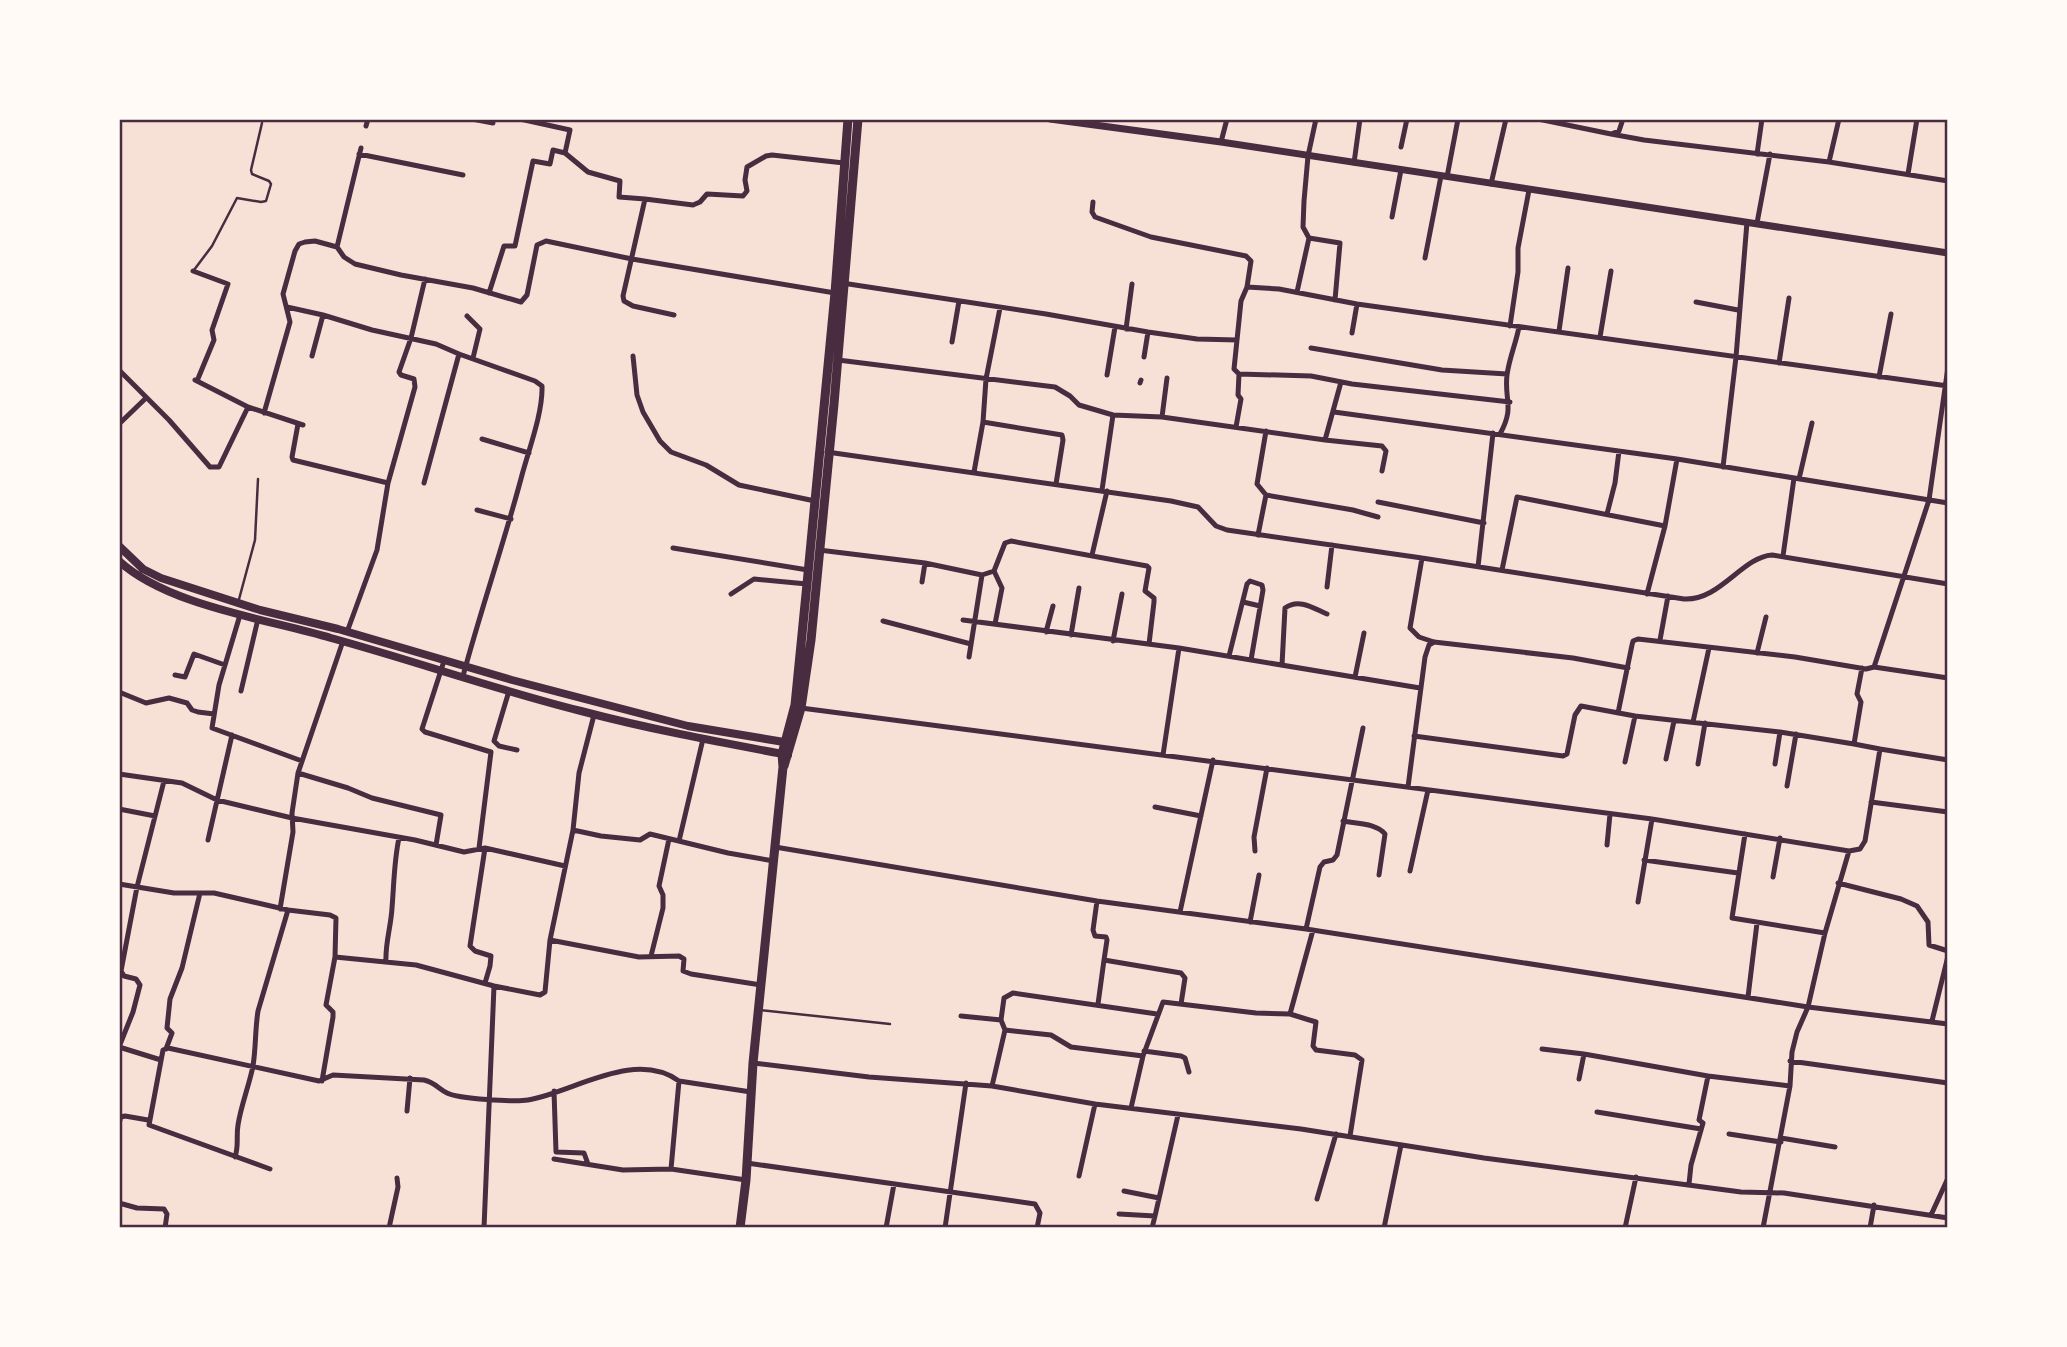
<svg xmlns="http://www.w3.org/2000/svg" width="2067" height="1347" font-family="Cabin,sans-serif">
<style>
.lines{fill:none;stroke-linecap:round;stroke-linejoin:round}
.service{stroke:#4a2c40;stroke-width:2.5}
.minor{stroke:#4a2c40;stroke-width:5}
.tertiary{stroke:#4a2c40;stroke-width:7}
.secondary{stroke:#4a2c40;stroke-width:8}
.primary{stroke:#4a2c40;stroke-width:9}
.neatline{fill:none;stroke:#4a2c40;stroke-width:2.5}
</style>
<rect width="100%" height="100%" fill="#f7e1d7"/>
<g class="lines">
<path class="service" d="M194 270 212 246 237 198 261 202 266 201 271 184 269 181 252 174 251 170 262 123
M238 603 255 540 258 479
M760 1010 890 1024"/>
<path class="minor" d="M472 119 493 123
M520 119 570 130 565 153 588 172 620 181 619 197 645 199 623 296 624 301 633 306 674 315
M1538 119 1611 134 1619 131 1623 119
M366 126 368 119
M1611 134 1644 140 1829 162 1948 181
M1221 142 1227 119
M1401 147 1407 119
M361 148 337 247 344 257 355 264 401 275 473 288 521 302 527 295 537 245 546 241 632 259 835 293
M359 154 463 175
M1757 154 1762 119
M1829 162 1839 119
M1354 163 1360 119
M1908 174 1917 119
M1447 177 1458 119
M1491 184 1506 119
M645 199 693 205 700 202 707 194 743 196 747 191 745 180 747 167 766 156 772 155 844 163
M1093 202 1092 212 1095 217 1151 237 1246 256 1251 261 1247 287
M1392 217 1401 170
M1757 223 1770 154
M1309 238 1340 243 1335 300
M1425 258 1441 176
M193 271 228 284 212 330 214 340 197 381
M842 283 1046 314 1148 332 1197 339 1237 340 1241 301 1247 287 1279 289 1357 304 1948 386
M1297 292 1309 238 1303 227 1304 201 1308 156 1316 119
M489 293 504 246H515L533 161 550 164 553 150 565 153
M1696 302 1738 310
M287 307 323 315 372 330 436 344 459 354 535 381 542 386C543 412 529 449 522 475 504 543 481 609 463 676
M467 316 480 329 473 358
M1510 326 1518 272V248L1529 190
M1126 329 1132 284
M1559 331 1568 268
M1352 333 1357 304
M1600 337 1611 271
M1237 340 1234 369 1239 374 1311 376 1352 384 1510 402
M952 342 959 301
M1311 348 1442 370 1507 374
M312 356 323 315
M633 356 637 395 643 412 660 441 671 452 706 465 739 485 815 501
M1144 357 1148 332
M838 360 1055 387 1070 396 1079 405 1113 415
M1779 363 1789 298
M119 370 169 420 210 467H219L248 407 303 425
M1107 375 1115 327
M1879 377 1891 314
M195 380 248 407
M1140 383 1141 380
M1334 412 1677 459 1948 503
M264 413 290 322 283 294 295 251 299 244 305 242 315 241 337 247
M1162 417 1167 378
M983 422 1062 435 1063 440 1056 484
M119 424 146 398
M298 424 292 457 293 460 388 483
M1236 427 1241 399 1238 395 1239 374
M1266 431 1257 484 1266 495 1353 510 1378 517
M1500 434C1515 407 1504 400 1507 375 1509 359 1516 343 1519 327
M482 439 529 453
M1325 440 1382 446 1386 451 1382 471
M827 452 1171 501 1198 507 1216 526 1227 530 1422 558 1684 599C1720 601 1742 557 1772 555L1948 584
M1723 467 1736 357 1747 222
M974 472 983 422 986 379 1000 308
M1799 479 1812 423
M424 483 459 354
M1102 490 1113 415 1162 417 1325 440 1341 382
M1378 502 1484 523
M477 510 511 519
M1607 514 1615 483 1619 451
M1258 535 1266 495
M673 548 808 570
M819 550 925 563 982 575 994 571 1005 543 1011 541 1147 566 1149 568 1145 591 1154 598V602L1149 644
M1092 555 1107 491
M1783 556 1794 478
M1422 558 1410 628 1419 637 1434 642 1573 658 1628 668
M1478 567 1493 433
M1502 570 1517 497 1665 526
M994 571 1002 588 995 624
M922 582 925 563
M1327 587 1332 545
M731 594 754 579 807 584
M1647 594 1665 526 1677 459
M1243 602 1260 606
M240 615 219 685 212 728 302 761
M963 620 1179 648 1420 688
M883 621 971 644
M347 632 377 550 388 483 415 387 414 379 401 375 399 372 411 338 425 279
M1046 632 1053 606
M1071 635 1079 588
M1660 640 1668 596
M1113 641 1122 594
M1757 653 1766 617
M1229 656 1247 584 1250 581 1262 585 1263 590 1251 660
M969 657 982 575
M444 661 422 729 425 732 491 752 479 848
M1282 665 1285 608C1299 598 1313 608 1327 614
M1874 667 1929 500 1948 367
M175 675 185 677 194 654 225 665
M1355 677 1364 633
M241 691 258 619
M509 691 494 741 499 746 517 750
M119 692 146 703 169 698 187 703 192 710 198 712 214 714
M801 708 1652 819 1849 851
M1618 713 1632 645 1633 641 1638 639 1795 657 1866 669 1874 667 1948 678
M1693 722 1709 648
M1414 736 1563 756 1567 754 1575 715 1581 706 1635 716 1780 732 1854 744
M1880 749 1948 760
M1163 755 1179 648
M1666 759 1674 721
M1625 762 1635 716
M1698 764 1705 723
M1775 764 1780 732
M298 773 348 788 372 798 441 815 436 845
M119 774 182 783 217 800 292 818 415 840 464 852 485 848 565 866
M1787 786 1796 734
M1408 787 1425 657 1429 645 1434 642
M1871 802 1948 812
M1155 807 1201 816
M119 809 155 816
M1343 821C1357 824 1376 823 1385 834L1379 875
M573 830 601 836 640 840 650 834 728 853 774 861
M1745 834 1732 918 1825 933
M208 840 232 735
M679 841 703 739
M1607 845 1610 814
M775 847 1097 901 1306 929 1808 1007 1948 1024
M1255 851 1254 837 1267 768
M1644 860 1738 873
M1410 871 1428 790
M1773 877 1780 838
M1838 883 1901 899 1917 906 1928 922 1929 945 1948 951
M119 884 174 893H214L288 910 330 915 336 918 335 957 326 1005 333 1012V1017L322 1081
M1097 901 1093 930 1095 936 1106 937 1107 940 1104 960 1181 973 1185 978 1181 1004
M1638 902 1652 819
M280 909 293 832 292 813 298 773 343 641
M1180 912 1213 760
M1250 922 1259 875
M1306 929 1320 867 1324 862 1333 860 1337 855 1363 728
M1313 930 1290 1014 1316 1022 1313 1046 1316 1050 1355 1055 1362 1060 1350 1136
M550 940 639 957 679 956 684 959 683 971 691 974 761 985
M651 956 663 908V895L659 886 669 839
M335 957 416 965 494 986 540 995 545 992 550 940 573 830 579 773 594 715
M386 962C385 943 391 927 392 908 394 884 394 861 399 838
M485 983 490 966 491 956 475 951 470 946 485 848
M1748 997 1757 923
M1098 1004 1104 960
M961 1016 1001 1020
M1932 1021 1948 956
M1005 1030 1051 1035 1071 1047 1143 1056
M119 1047 133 1012 140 985 136 979 124 976 121 971 137 887 164 781
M119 1047 161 1060
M166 1049 172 1033 167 1028 170 999 182 968 200 893
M1542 1049 1584 1054 1708 1076 1790 1086
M1144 1051 1181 1056 1185 1058 1189 1072
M1790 1061 1948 1083
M753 1063 869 1077 992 1086 1095 1104 1301 1129 1484 1158 1741 1192 1784 1193 1948 1218
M1579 1079 1584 1054
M992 1086 1005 1030 1001 1020 1004 998 1013 993 1157 1014
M554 1091 556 1152 584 1153 588 1164
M1131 1108 1143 1056 1163 1002 1256 1013 1290 1014
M407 1111 410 1078
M1597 1112 1701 1129
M119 1123 121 1117 125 1116 148 1120
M1729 1134 1781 1142
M1781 1138 1835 1147
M235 1157C239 1146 236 1137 238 1125 241 1105 249 1086 253 1066 256 1047 255 1030 258 1011L288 910
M554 1159 623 1170 671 1169 746 1180
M747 1163 1035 1204 1040 1213 1037 1228
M270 1169 149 1125 163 1050 168 1048 319 1081 333 1075 424 1080C434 1082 439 1089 447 1093 459 1099 515 1102 528 1100 574 1092 634 1049 679 1081L751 1092
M671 1169 679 1081
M1079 1176 1095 1104
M1689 1184 1691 1165 1703 1123 1699 1120 1708 1076
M1124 1191 1159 1198
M1317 1199 1336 1134
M119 1203 137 1208 164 1209 167 1214 165 1228
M1119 1214 1155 1216 1178 1115
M1931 1215 1948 1178
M389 1228 398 1187 397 1178
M484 1228 494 986
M886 1228 894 1184
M945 1228 966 1083
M1152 1228 1155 1216
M1384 1228 1401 1145
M1625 1228 1636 1177
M1763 1228 1790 1086 1792 1052 1797 1032 1808 1007 1825 933 1849 851 1860 849 1865 841 1880 749 1854 744 1861 702 1857 694 1862 668
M1870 1228 1874 1205
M1947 1228 1948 1224"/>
<path class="tertiary" d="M1050 119 1221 142 1948 253"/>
<path class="secondary" d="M119 546 143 569 161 578 260 610 338 629 512 680 688 726 790 743
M119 561C168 606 268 619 331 638 415 661 497 690 581 711 649 729 719 742 788 755"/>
<path class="primary" d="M784 766 801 708 811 640 834 404 858 119
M740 1228 746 1180 753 1063 783 767 782 754 795 705 807 584 835 293 848 119"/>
</g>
<rect width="2067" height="1347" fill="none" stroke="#fffaf5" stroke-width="242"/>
<rect x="121" y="121" width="1825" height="1105" class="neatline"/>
</svg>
